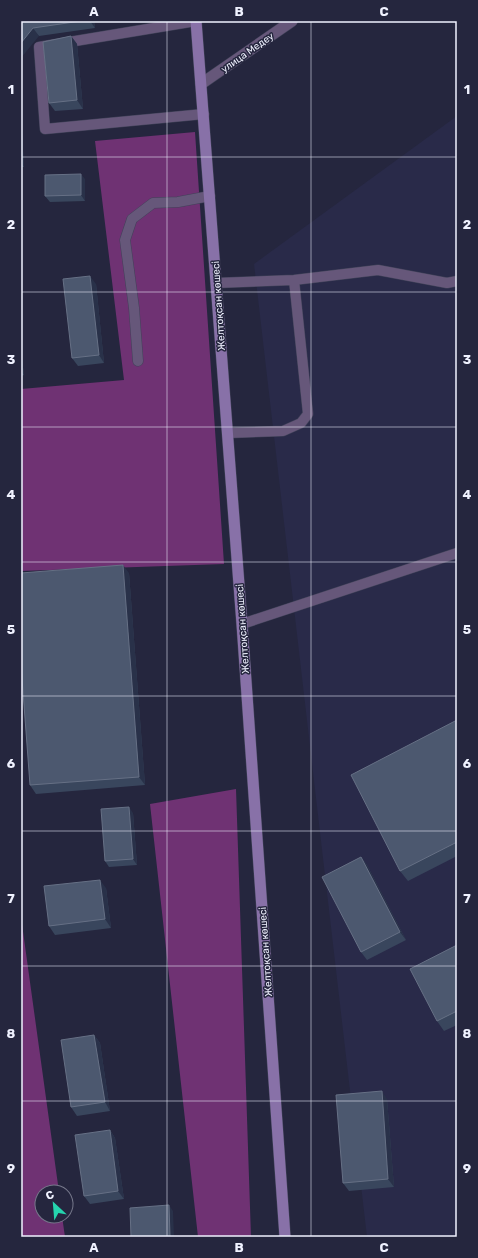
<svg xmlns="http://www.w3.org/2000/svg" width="478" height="1258" font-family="Rubik,sans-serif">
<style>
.built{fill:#292a49}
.green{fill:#6f3273}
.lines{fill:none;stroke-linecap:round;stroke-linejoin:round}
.service-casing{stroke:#414359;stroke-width:11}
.minor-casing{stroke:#414359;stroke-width:12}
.secondary-casing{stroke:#414359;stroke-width:12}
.service{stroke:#66577a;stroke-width:10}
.minor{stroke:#66577a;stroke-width:11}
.secondary{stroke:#8871a8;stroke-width:11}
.wall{fill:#39465d}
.shaded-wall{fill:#293149}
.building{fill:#4c586f;stroke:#667085}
.grid{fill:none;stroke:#f0f2ff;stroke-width:1;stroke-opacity:0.55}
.labels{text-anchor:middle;stroke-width:3;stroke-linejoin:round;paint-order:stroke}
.street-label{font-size:10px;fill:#f0f2ff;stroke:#25263e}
.neatline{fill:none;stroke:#f0f2ff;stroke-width:1.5}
.grid-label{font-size:13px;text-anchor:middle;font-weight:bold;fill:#f0f2ff}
</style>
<rect width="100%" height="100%" fill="#25263e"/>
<path class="built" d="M457 116V1237H367L254 264Z"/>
<path class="green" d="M195 132 224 564 21 571V389L124 380 95 141Z
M236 789 251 1237H198L150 804Z
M21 917 59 1192H42V1216H62L65 1237H21Z"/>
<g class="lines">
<g class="service-casing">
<path id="service" d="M196 21 39 47 45 129 204 114
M216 283 294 280 378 270 447 283 457 281
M138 361 134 308 125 240 132 219 153 203 178 202 210 196
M228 433 283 431 301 423 308 414 294 280
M242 624 457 553"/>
</g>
<g class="minor-casing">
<path id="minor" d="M201 84 292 21"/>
</g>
<g class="secondary-casing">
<path id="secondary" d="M196 21 242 624 285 1237"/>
</g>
<use href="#service" class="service"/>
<use href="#minor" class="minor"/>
<use href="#secondary" class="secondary"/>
</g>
<path class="wall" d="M21 21H94L95 28 39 36Z
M71 36 77 44 83 109 55 111 49 103Z
M21 115 24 167H21Z
M85 179V201L50 202 45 196Z
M96 284 104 363 78 366 72 358Z
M21 352 24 375 21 376Z
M129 573 145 785 36 794 30 785Z
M457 720V856L408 881 400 871Z
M133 813 137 865 109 867 105 861Z
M361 857 367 865 406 940 367 960 361 952Z
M106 888 111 928 55 935 49 926Z
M457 945V1025L444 1031 437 1021Z
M94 1035 100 1043 110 1111 77 1116 71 1107Z
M387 1099 394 1187 349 1191 343 1183Z
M110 1130 115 1138 124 1199 90 1204 84 1196Z"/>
<path class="shaded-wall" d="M90 21H94L95 28Z
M33 28 39 36 21 58V43Z
M71 36 77 44 83 109 77 100Z
M21 115 24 167 21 163Z
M81 174 85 179V201L81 195Z
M90 276 96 284 104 363 99 355Z
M21 352 24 375 21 371Z
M123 565 129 573 145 785 139 777Z
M129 807 133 813 137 865 133 859Z
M361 857 367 865 406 940 400 932Z
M100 880 106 888 111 928 105 919Z
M94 1035 100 1043 110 1111 105 1102Z
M382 1091 387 1099 394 1187 388 1179Z
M110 1130 115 1138 124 1199 118 1191Z
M169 1205 173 1211 174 1237H170Z"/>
<path class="building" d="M21 21H81L33 28 21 43Z
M71 36 77 100 49 103 43 42Z
M81 174V195L45 196V175Z
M90 276 99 355 72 358 63 279Z
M123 565 139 777 30 785 21 665V573Z
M457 720V842L400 871 351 775Z
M129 807 133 859 105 861 101 809Z
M361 857 400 932 361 952 322 877Z
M100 880 105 919 49 926 44 886Z
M457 945V1011L437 1021 410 969Z
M94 1035 105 1102 71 1107 61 1040Z
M382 1091 388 1179 343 1183 336 1095Z
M110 1130 118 1191 84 1196 75 1135Z
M169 1205 170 1237H131L130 1208Z"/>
<path class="grid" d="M167 21V1237M311 21V1237M21 157H457M21 292H457M21 427H457M21 562H457M21 696H457M21 831H457M21 966H457M21 1101H457"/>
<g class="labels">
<g class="street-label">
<text transform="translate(247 52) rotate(-35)" y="4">улица Медеу</text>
<text transform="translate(218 306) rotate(-94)" y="4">Желтоқсан көшесі</text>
<text transform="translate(242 629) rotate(-94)" y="4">Желтоқсан көшесі</text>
<text transform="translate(265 952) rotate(-94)" y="4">Желтоқсан көшесі</text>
</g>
</g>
<rect width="478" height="1258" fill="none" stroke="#25263e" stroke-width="44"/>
<g transform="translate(54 1204) rotate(334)"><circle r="19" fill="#25263e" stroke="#76788b"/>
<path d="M0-3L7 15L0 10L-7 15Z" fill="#25d5ae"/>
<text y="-6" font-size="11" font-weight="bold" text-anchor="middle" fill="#f0f2ff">С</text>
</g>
<rect x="22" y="22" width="434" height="1214" class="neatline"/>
<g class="grid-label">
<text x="94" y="16">A</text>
<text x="239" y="16">B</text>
<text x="384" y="16">C</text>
<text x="11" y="94">1</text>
<text x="467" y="94">1</text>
<text x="11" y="229">2</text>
<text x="467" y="229">2</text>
<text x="11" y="364">3</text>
<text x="467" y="364">3</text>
<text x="11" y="499">4</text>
<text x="467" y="499">4</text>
<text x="11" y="634">5</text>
<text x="467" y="634">5</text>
<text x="11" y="768">6</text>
<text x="467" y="768">6</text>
<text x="11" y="903">7</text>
<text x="467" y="903">7</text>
<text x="11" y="1038">8</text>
<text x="467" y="1038">8</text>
<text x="11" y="1173">9</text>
<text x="467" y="1173">9</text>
<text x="94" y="1252">A</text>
<text x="239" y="1252">B</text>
<text x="384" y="1252">C</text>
</g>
</svg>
